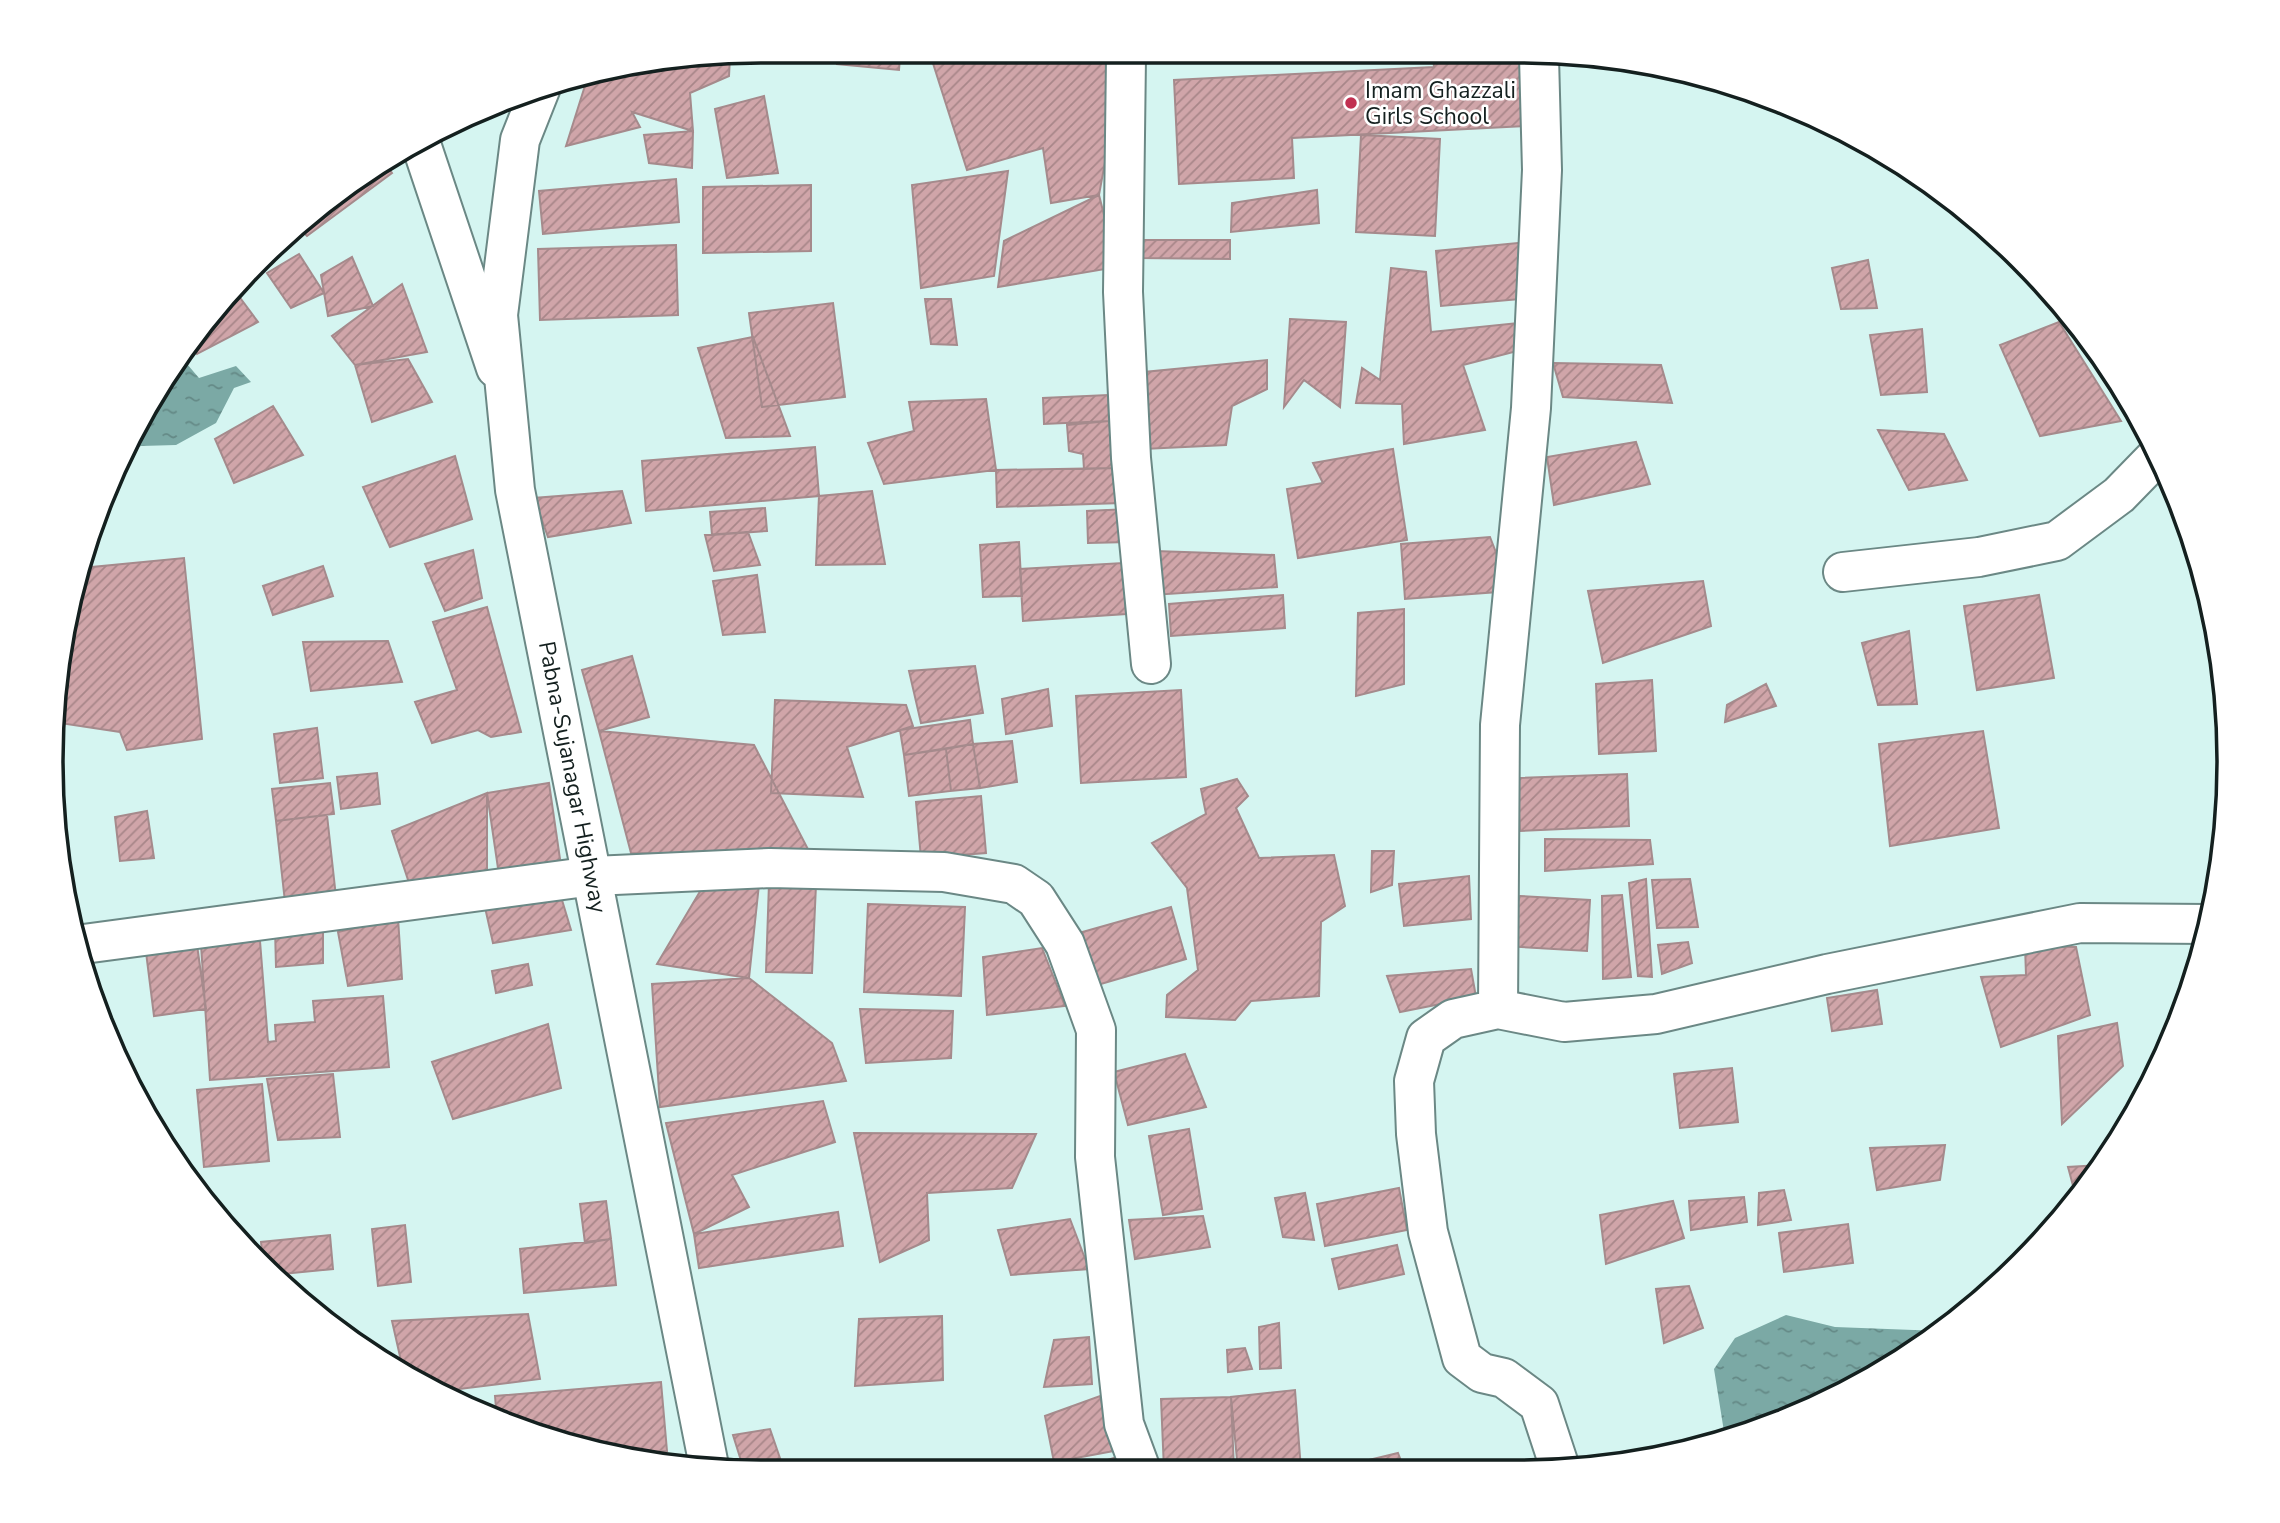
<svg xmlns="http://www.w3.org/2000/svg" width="2280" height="1523" font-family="'Nunito Sans',sans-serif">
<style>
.water{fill:url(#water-ripples)}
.building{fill:url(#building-hatch);stroke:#a58a8c;stroke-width:2}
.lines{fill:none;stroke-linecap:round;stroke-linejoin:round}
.minor-casing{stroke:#6b8885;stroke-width:42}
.highway-casing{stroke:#6b8885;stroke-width:42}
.minor{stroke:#fff;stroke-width:38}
.highway{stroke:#fff;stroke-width:38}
.poi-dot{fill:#c13051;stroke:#fff;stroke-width:2.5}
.labels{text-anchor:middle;stroke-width:5;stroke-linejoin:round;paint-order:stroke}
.poi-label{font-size:23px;fill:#14201f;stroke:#fff;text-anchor:start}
.street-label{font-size:23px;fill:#14201f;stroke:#fff}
.rim{fill:none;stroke:#14201f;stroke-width:3.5}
</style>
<defs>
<pattern id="water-ripples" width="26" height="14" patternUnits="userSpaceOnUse" patternTransform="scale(1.75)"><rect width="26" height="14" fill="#7ba9a5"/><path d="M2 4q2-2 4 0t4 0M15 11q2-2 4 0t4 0" fill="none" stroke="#648986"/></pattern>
<pattern id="building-hatch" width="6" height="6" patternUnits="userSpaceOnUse" patternTransform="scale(1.75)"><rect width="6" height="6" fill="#d0a5a9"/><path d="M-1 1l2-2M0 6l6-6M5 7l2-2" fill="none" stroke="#a88689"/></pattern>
</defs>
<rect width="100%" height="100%" fill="#d5f5f1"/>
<path class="water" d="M181 357 199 378 236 366 251 382 234 388 216 423 176 445 141 446 126 453Z
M1786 1315 1835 1327 1940 1331C1878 1381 1801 1415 1725 1438L1714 1369 1735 1338Z"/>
<path class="building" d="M668 57H730L729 76 690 93 693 131 632 112 640 127 566 146 588 76Z
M838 57H900L899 70 837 64Z
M931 57 1107 59 1110 135 1099 195 1051 203 1043 148 967 170Z
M1433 57H1525L1528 126 1292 138 1294 178 1179 184 1174 80 1434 67Z
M1585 57H1612L1628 61 1627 68 1585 65Z
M764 96 778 173 727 178 715 109Z
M693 131 692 168 649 163 644 135Z
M1361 135 1440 139 1435 236 1356 232Z
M384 162 392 173 307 236 298 227 366 171Z
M1008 171 994 276 921 288 912 185Z
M676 179 679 222 543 234 539 191Z
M811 185V251L703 253V187Z
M1317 190 1319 223 1231 232 1232 203Z
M1099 195 1117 267 998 287 1004 241Z
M1138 240H1230V259L1138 258Z
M1528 242 1533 298 1441 306 1436 251Z
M676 245 678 315 540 320 538 249Z
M299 254 324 293 291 308 267 273Z
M352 257 373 306 328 316 321 275Z
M1868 260 1877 308 1841 309 1832 268Z
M1391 268 1426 272 1431 332 1528 322 1525 349 1463 365 1485 430 1404 444 1402 404 1356 403 1362 368 1380 380Z
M402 284 427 352 355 365 332 336Z
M238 295 258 322 197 354 191 341 198 329 209 315Z
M925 299H951L957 345 931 344Z
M833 303 845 397 762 407 749 313Z
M1290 319 1346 322 1340 407 1304 380 1284 407Z
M2059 322 2121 421 2040 436 2000 345Z
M1922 329 1927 392 1881 395 1870 335Z
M753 337 790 436 726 438 698 348Z
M408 359 432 402 372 422 355 365Z
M1267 360V389L1232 406 1226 445 1144 449V372Z
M1553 363 1661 365 1672 403 1563 397Z
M1108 395 1109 421 1044 424 1043 398Z
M986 399 996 470 884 484 868 443 914 431 909 402Z
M273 406 303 455 234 483 215 439Z
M1109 421 1113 468 1084 469 1083 454 1069 451 1067 425Z
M1878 430 1944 434 1967 480 1909 490Z
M1636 442 1650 484 1554 505 1547 457Z
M815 447 819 496 646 511 642 461Z
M1393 449 1407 540 1298 558 1287 489 1323 483 1313 463Z
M455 456 472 519 390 547 363 487Z
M1113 468 1121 503 997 507 996 470Z
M622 491 631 523 548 537 534 498Z
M872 491 885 564 816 565 819 496Z
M765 508 767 531 712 535 710 512Z
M1128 509 1129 542 1088 543 1087 511Z
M748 532 760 565 714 571 705 535Z
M1490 537 1511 591 1405 599 1401 544Z
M1019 542 1022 596 983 597 980 545Z
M473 550 482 598 445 611 425 564Z
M1155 551 1274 555 1277 587 1152 595Z
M184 558 202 739 127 750 120 732 53 722 57 683 92 567Z
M1123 563 1126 614 1023 621 1020 569Z
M323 566 333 596 273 615 263 586Z
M757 575 765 632 723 635 713 581Z
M1703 581 1711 626 1603 663 1588 591Z
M1283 595 1285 628 1171 636 1169 604Z
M2039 595 2054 678 1977 690 1964 606Z
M487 607 521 732 491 737 478 730 432 743 415 702 457 690 433 622Z
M1404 609V684L1356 696 1358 613Z
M1909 631 1917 704 1878 705 1862 643Z
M388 641 402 682 311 691 303 642Z
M632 656 649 717 599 731 582 670Z
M975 666 983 713 921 723 909 671Z
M1652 680 1656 751 1599 754 1596 684Z
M1766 684 1776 706 1725 722 1727 705Z
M1048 689 1052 726 1006 734 1002 699Z
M1181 690 1186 777 1081 783 1076 696Z
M775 700 906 705 913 726 847 747 863 797 771 793Z
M970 720 973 744 904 755 900 730Z
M317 728 323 778 280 783 274 734Z
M599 731 754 745 812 857 631 853Z
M1983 731 1999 828 1890 846 1879 744Z
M1012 741 1017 782 980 788 973 744Z
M973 744 980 788 951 791 946 749Z
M946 749 951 791 909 796 904 755Z
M377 773 380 804 341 809 337 777Z
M1627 774 1629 826 1520 831 1517 778Z
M1237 779 1248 796 1236 808 1259 858 1334 855 1345 906 1321 922 1319 996 1251 1001 1235 1020 1166 1017 1167 995 1198 970 1187 888 1152 843 1206 814 1201 789Z
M330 783 334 814 276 821 272 789Z
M549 783 561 866 499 875 487 793Z
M487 793V875L412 892 392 831Z
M981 796 986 853 921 858 916 802Z
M147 811 154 858 120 861 115 817Z
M327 815 336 897 285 902 276 821Z
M1545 839 1650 840 1653 864 1545 871Z
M1372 851H1394L1392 885 1371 892Z
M760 875 749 978 657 964 708 878Z
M1469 876 1471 919 1404 926 1399 884Z
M1646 879 1652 977 1638 976 1629 883Z
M1690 879 1698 927 1657 928 1652 880Z
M769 883 816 885 812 973 766 972Z
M1622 895 1631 977 1603 979 1602 896Z
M1520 896 1590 900 1587 951 1503 946Z
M562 900 571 930 493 943 484 903Z
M868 904 965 907 961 996 864 992Z
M1171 907 1186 959 1094 986 1079 933Z
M398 918 402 979 348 986 338 932Z
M323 927V963L276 967 275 929Z
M260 941 268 1042 276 1041 275 1025 315 1022 313 1001 383 996 389 1067 210 1080 201 945Z
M1688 942 1692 963 1662 974 1658 945Z
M197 945 206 1009 154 1016 146 952Z
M2025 946 2076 947 2090 1015 2001 1047 1981 977 2026 975Z
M1042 948 1065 1006 987 1015 983 957Z
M528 964 532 985 496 993 492 971Z
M1471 969 1476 997 1400 1012 1387 976Z
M749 978 832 1043 846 1081 660 1107 652 984Z
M1877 990 1882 1024 1832 1031 1827 998Z
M860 1009 953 1011 951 1058 866 1063Z
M2117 1023 2123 1066 2062 1124 2058 1036Z
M548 1024 561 1088 453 1119 432 1062Z
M1185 1054 1206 1107 1128 1125 1114 1072Z
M1732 1068 1738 1122 1680 1128 1674 1074Z
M333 1074 340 1137 278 1140 267 1079Z
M262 1084 269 1161 204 1167 197 1090Z
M823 1101 835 1142 732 1175 749 1207 694 1234 666 1123Z
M1189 1129 1202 1209 1163 1215 1149 1136Z
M854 1133 1036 1134 1012 1188 927 1193 929 1240 880 1262Z
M1945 1145 1940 1180 1877 1190 1870 1148Z
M2103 1165 2076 1197 2068 1167Z
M1399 1188 1407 1230 1325 1246 1317 1204Z
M1784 1190 1791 1220 1758 1225 1759 1193Z
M1305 1193 1314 1240 1283 1237 1275 1198Z
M1744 1197 1747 1222 1691 1230 1689 1201Z
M606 1201 611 1239 585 1243 580 1204Z
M1673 1201 1684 1238 1606 1264 1600 1215Z
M838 1212 843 1246 699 1268 694 1234Z
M1203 1216 1210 1247 1135 1259 1129 1220Z
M1070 1219 1089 1269 1011 1275 998 1230Z
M1848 1224 1853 1263 1784 1272 1779 1233Z
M405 1225 411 1282 378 1286 372 1229Z
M330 1235 333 1269 272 1275 264 1268 261 1242Z
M611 1239 616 1285 524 1293 520 1249Z
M1397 1245 1404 1274 1339 1289 1332 1259Z
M1689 1286 1703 1328 1664 1343 1656 1289Z
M528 1314 540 1379 435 1392 404 1374 392 1321Z
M942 1316 943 1380 855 1386 859 1319Z
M1279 1323 1281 1368 1260 1369 1259 1327Z
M1089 1337 1092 1384 1044 1387 1054 1340Z
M1245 1348 1252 1369 1228 1372 1227 1350Z
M661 1382 667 1451 620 1455 533 1435 497 1420 495 1396Z
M1295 1390 1301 1470H1238L1231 1397Z
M1100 1396 1114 1451 1054 1462 1045 1416Z
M1231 1397 1234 1470H1164L1161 1399Z
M770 1429 783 1467H743L733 1435Z
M1398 1453 1405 1471H1349L1348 1465Z
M1114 1458 1119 1469H1078Z"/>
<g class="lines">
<g class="minor-casing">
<path id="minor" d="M1126 57 1123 292 1131 458 1151 664
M421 144 496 368
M1843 572 1979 557 2057 541 2119 495 2157 456
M76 945 593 876 770 868 944 872 1014 884 1036 899 1065 944 1096 1030 1095 1157 1124 1424 1141 1470
M1498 1009 1500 725 1531 408 1542 170 1539 57
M1560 1468 1539 1404 1504 1378 1482 1373 1462 1358 1428 1232 1416 1134 1414 1081 1426 1038 1453 1019 1498 1009 1564 1022 1656 1014 1827 974 2080 923 2208 924"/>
</g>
<g class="highway-casing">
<path id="highway" d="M541 87 520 140 498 315 515 490 709 1466"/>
</g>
<use href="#minor" class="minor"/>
<use href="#highway" class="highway"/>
</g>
<circle class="poi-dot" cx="1351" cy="103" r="7"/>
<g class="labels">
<g class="poi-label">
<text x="1365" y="98">Imam Ghazzali<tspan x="1365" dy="26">Girls School</tspan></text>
</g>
<g class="street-label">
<text transform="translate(573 777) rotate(79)" y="8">Pabna-Sujanagar Highway</text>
</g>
</g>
<path d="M0 0H2280V1523H0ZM761 63H1519A698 698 0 0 1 2217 761V762A698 698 0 0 1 1519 1460H761A698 698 0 0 1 63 762V761A698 698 0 0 1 761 63Z" fill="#fff" fill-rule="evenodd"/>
<path class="rim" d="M761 63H1519A698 698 0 0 1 2217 761V762A698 698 0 0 1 1519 1460H761A698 698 0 0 1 63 762V761A698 698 0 0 1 761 63Z"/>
</svg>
